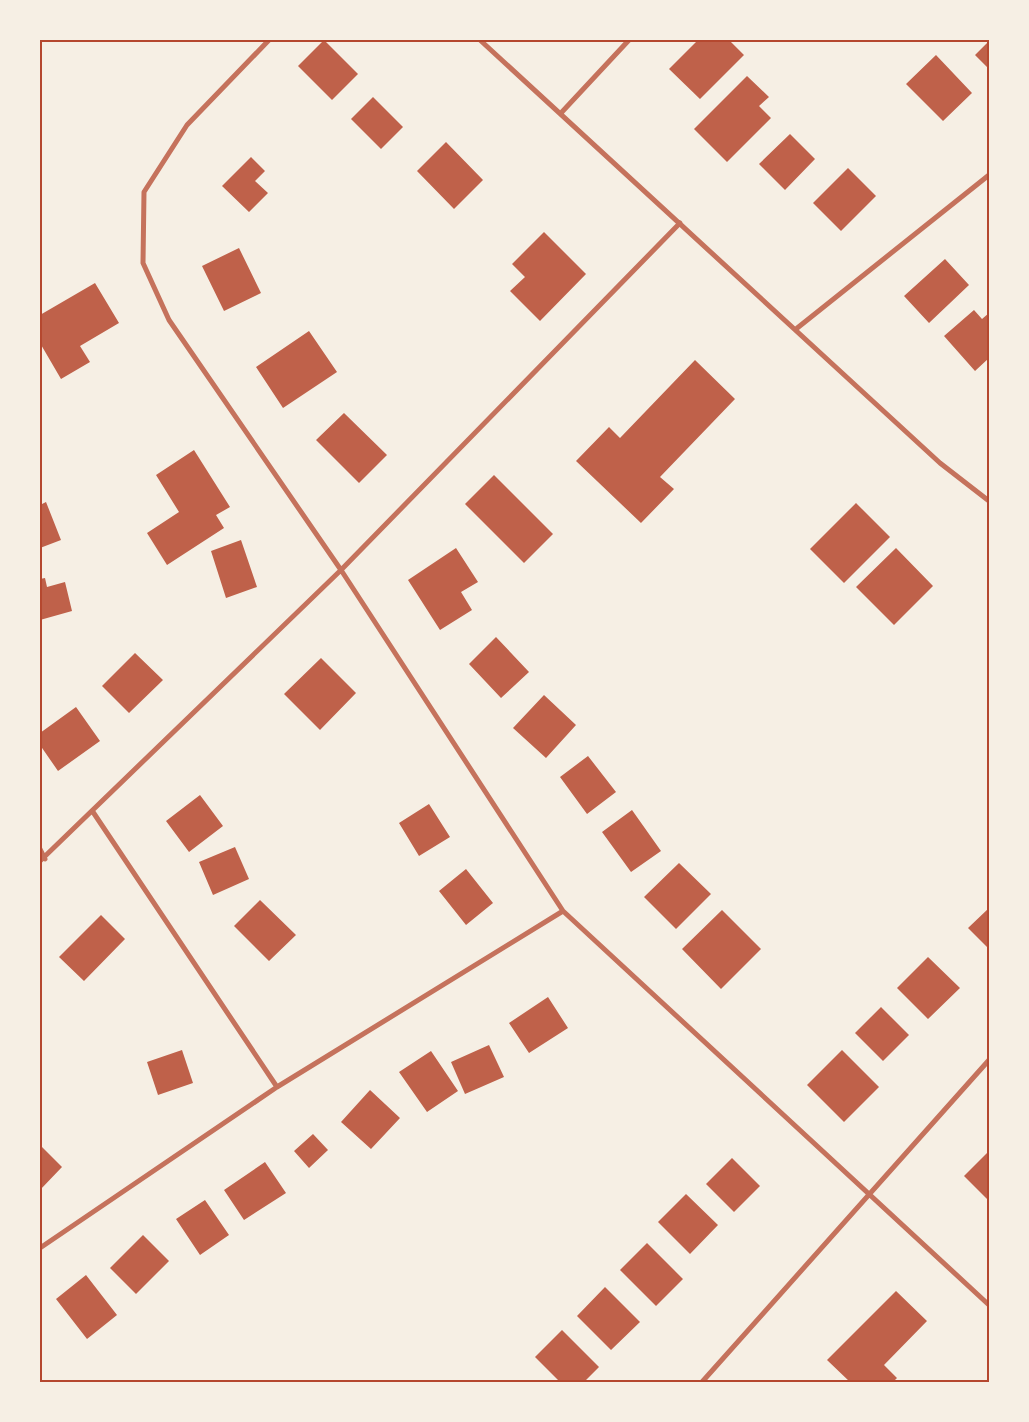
<svg xmlns="http://www.w3.org/2000/svg" width="1029" height="1422" font-family="'DM Sans',sans-serif">
<style>
.building{fill:#bf614a}
.lines{fill:none;stroke-linecap:round;stroke-linejoin:round}
.minor{stroke:#c5725c;stroke-width:5}
.neatline{fill:none;stroke:#b5482f;stroke-width:2}
</style>
<rect width="100%" height="100%" fill="#f6efe4"/>
<path class="building" d="M324 40 358 74 332 100 298 66Z
M698 40H729L744 55 700 99 669 69Z
M989 41V69L975 55Z
M936 55 972 93 943 121 906 84Z
M747 76 769 97 759 106 771 118 727 162 694 129Z
M373 97 403 127 381 149 351 119Z
M790 134 815 159 785 190 759 164Z
M446 142 483 180 454 209 417 171Z
M251 157 265 171 255 181 268 193 249 212 222 186Z
M848 168 876 196 841 231 813 203Z
M544 232 586 274 540 321 510 291 525 277 512 264Z
M239 248 261 293 224 311 202 266Z
M945 259 969 285 929 323 904 296Z
M95 283 119 323 80 346 90 362 61 379 40 343V315Z
M974 310 982 319 989 313V358L975 371 944 336Z
M309 331 337 372 283 408 256 367Z
M695 360 735 399 660 477 674 489 641 523 576 461 609 427 620 438Z
M344 413 387 455 359 483 316 440Z
M194 450 230 507 216 515 224 528 167 565 147 533 179 512 156 475Z
M494 475 553 534 524 563 465 504Z
M46 502 61 540 40 548V505Z
M856 503 890 537 844 583 810 549Z
M241 540 257 587 226 598 211 551Z
M456 548 478 582 461 592 472 610 440 630 408 580Z
M896 548 933 586 894 625 856 587Z
M45 578 47 587 65 582 72 611 40 620V579Z
M496 637 529 672 501 698 469 664Z
M135 653 163 680 129 713 102 686Z
M321 658 356 693 320 730 284 694Z
M544 695 576 725 546 758 513 728Z
M76 707 100 741 58 771 40 745V733Z
M588 756 616 792 587 814 560 777Z
M200 795 223 826 189 852 166 821Z
M429 804 450 837 419 856 399 823Z
M632 810 661 851 631 872 602 832Z
M235 847 249 879 213 895 199 862Z
M679 863 711 894 676 929 644 897Z
M466 869 493 903 466 925 439 891Z
M260 900 296 935 269 961 234 926Z
M989 908V949L968 928Z
M722 910 761 949 721 989 682 949Z
M101 915 125 939 84 981 59 957Z
M928 957 960 988 928 1019 897 988Z
M548 997 568 1028 529 1053 509 1023Z
M881 1007 909 1035 883 1061 855 1033Z
M489 1045 504 1077 465 1094 451 1062Z
M182 1050 193 1083 158 1095 147 1062Z
M842 1050 879 1087 844 1122 807 1085Z
M431 1051 458 1091 427 1112 399 1072Z
M370 1090 400 1118 371 1149 341 1122Z
M313 1134 328 1150 309 1168 294 1151Z
M40 1145 62 1167 40 1190Z
M989 1151V1201L964 1176Z
M732 1158 760 1186 734 1212 706 1184Z
M265 1162 286 1193 244 1220 224 1190Z
M686 1194 718 1225 690 1254 658 1222Z
M205 1200 229 1235 200 1255 176 1219Z
M143 1235 169 1261 136 1294 110 1268Z
M647 1243 683 1279 656 1306 620 1270Z
M86 1275 117 1315 87 1339 56 1299Z
M605 1287 640 1322 611 1350 577 1316Z
M896 1291 927 1321 884 1365 897 1378 893 1382H850L827 1360Z
M562 1330 599 1367 584 1382H560L535 1357Z"/>
<g class="lines">
<path class="minor" d="M269 40 187 125 144 192 143 263 169 320 341 570 563 911 989 1305
M480 40 940 463 989 501
M561 113 629 40
M796 329 989 175
M93 812 277 1087
M40 849 45 859
M40 861 341 570 680 223
M40 1248 277 1087 563 911
M702 1382 989 1060"/>
</g>
<rect width="1029" height="1422" fill="none" stroke="#f6efe4" stroke-width="82"/>
<rect x="41" y="41" width="947" height="1340" class="neatline"/>
</svg>
